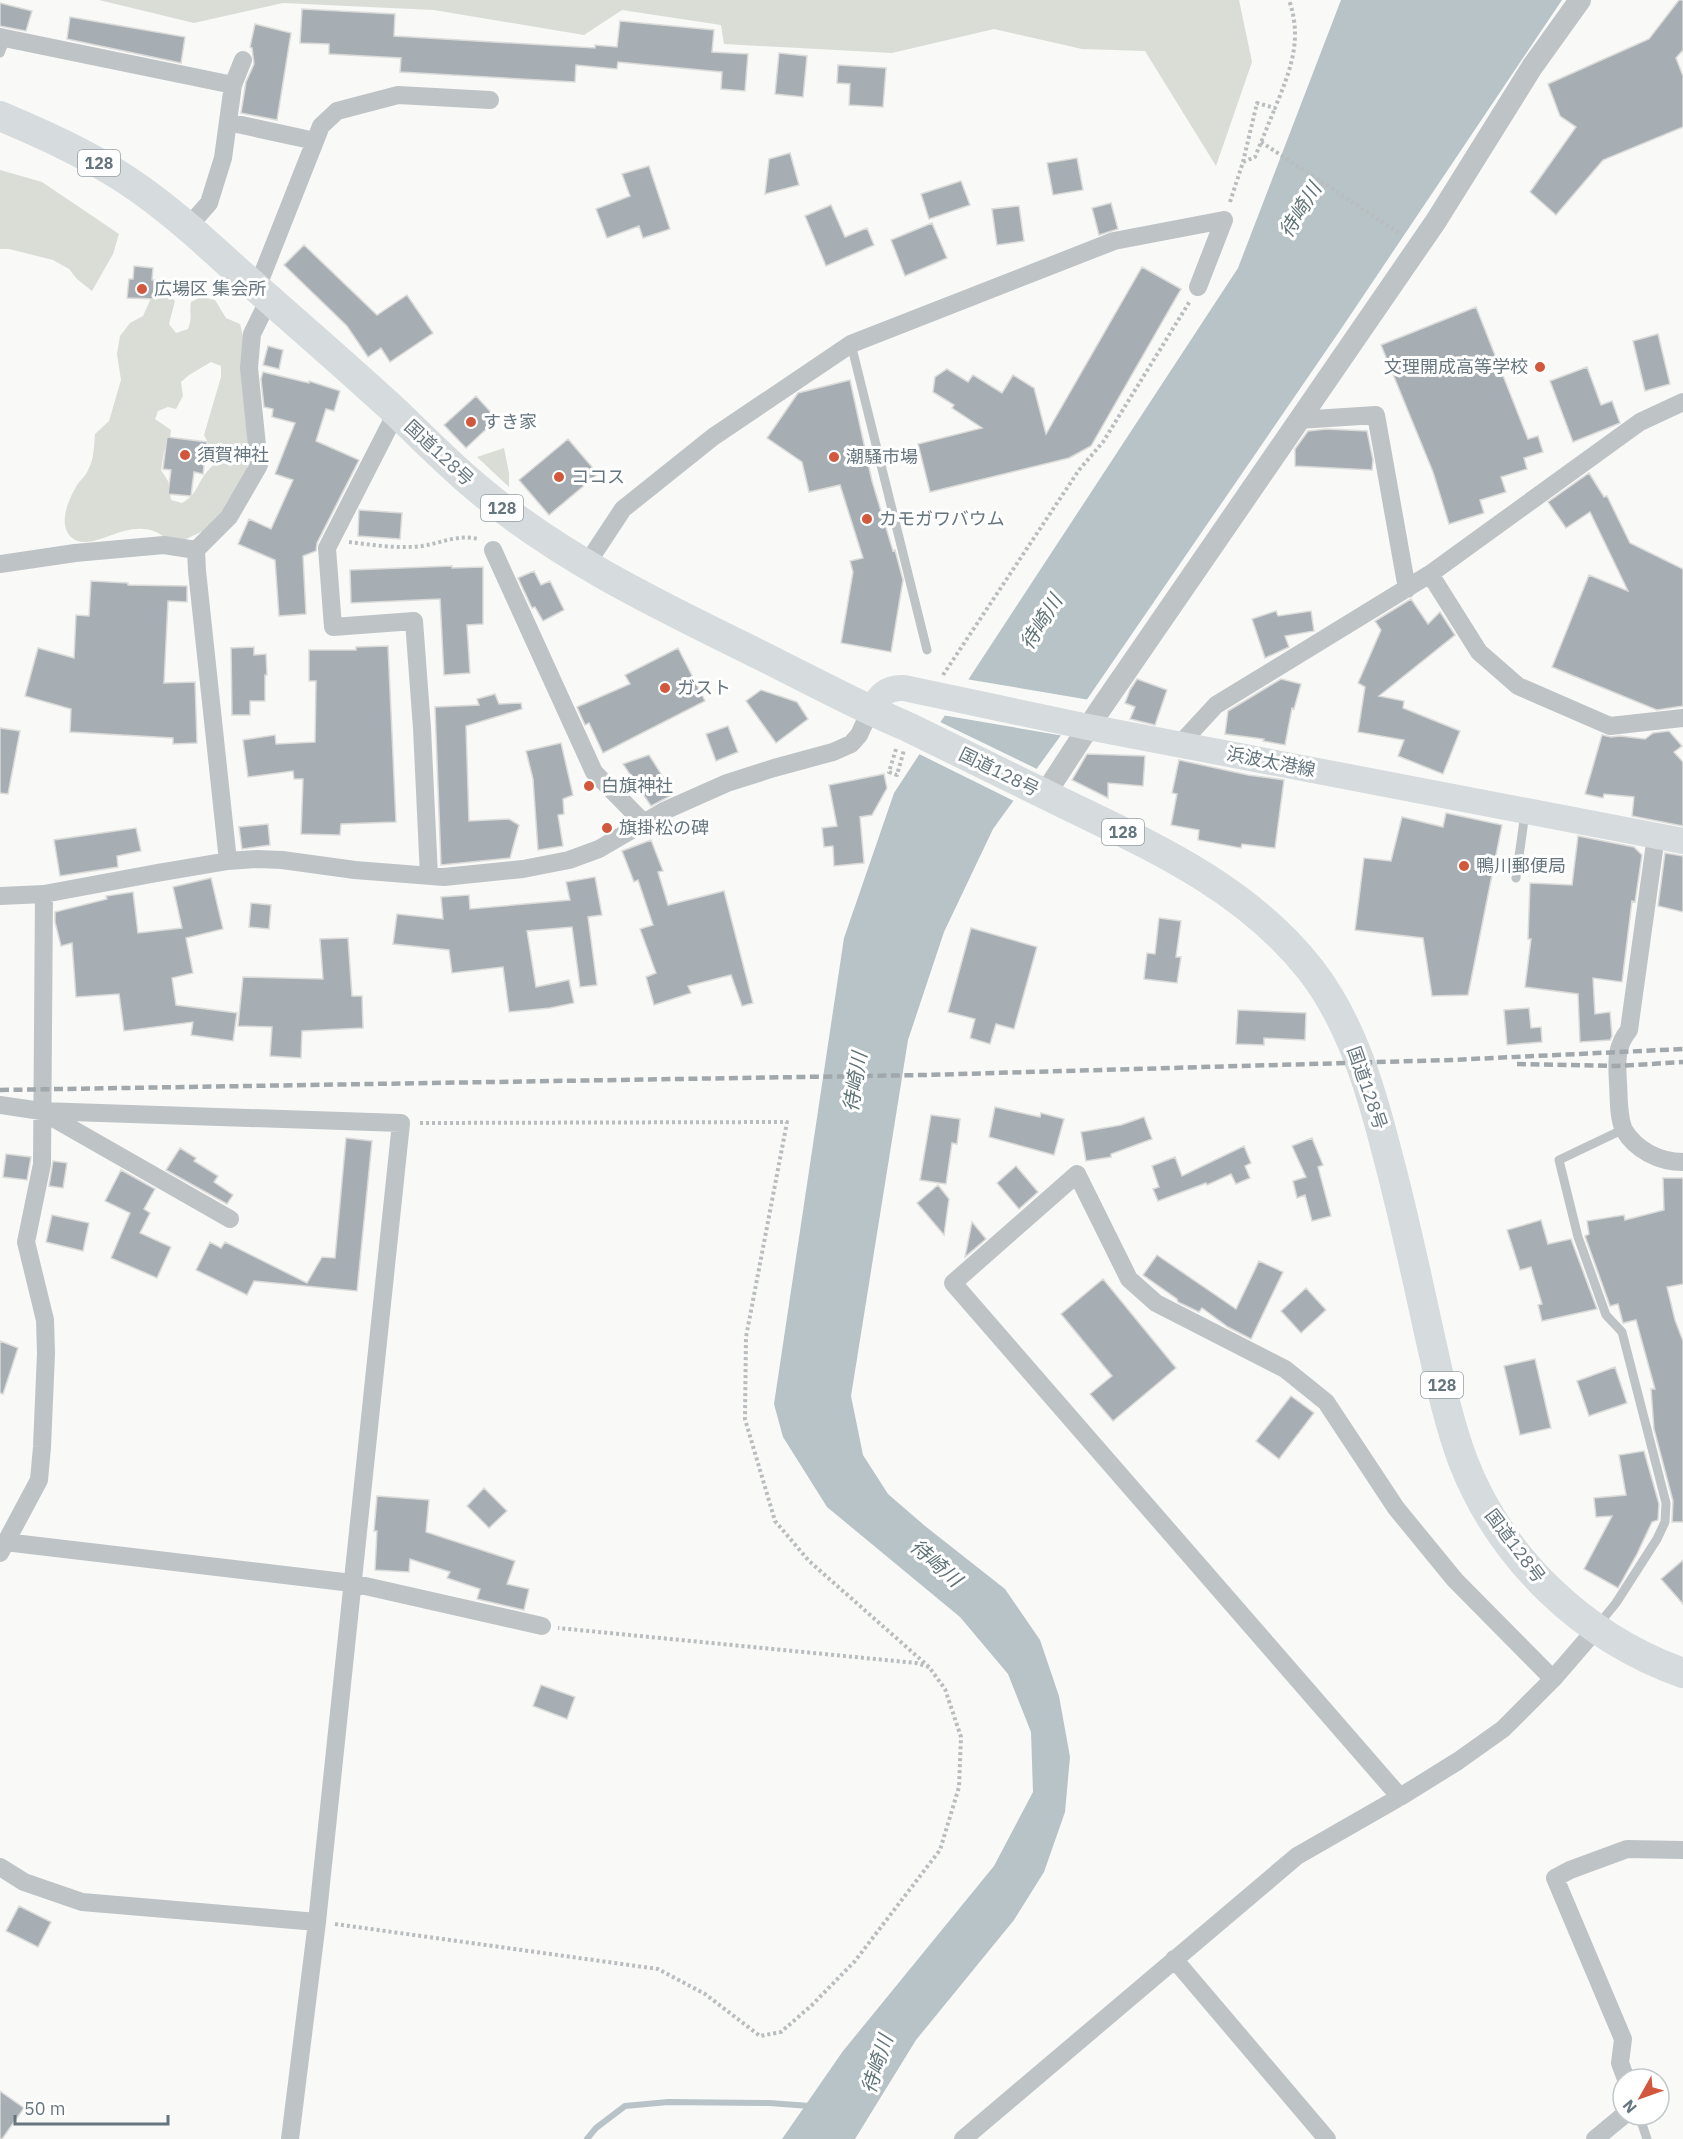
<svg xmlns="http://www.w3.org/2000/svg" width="1683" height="2139" font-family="'IBM Plex Sans','Noto Sans JP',sans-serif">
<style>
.green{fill:#d9ddd6;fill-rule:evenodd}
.water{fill:#b7c3c6}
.pier{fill:#f9f9f7}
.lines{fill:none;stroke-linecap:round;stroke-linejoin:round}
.stream{stroke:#b7c3c6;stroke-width:6}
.building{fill:#a6aeb3;stroke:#dbdbd9;stroke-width:1.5}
.path{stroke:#b9bdbf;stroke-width:4;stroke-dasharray:3 3;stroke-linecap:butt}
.service{stroke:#bec3c6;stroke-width:9}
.minor{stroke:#bec3c6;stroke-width:18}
.tertiary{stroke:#bec3c6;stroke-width:22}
.secondary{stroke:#d6dbde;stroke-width:26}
.trunk{stroke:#d6dbde;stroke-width:30}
.rail{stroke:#a1a8ac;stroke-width:4.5;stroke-dasharray:9 4.5;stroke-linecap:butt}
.poi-dot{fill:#d2583d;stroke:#fff;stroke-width:2}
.labels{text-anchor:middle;stroke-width:6;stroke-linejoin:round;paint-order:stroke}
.shield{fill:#fff;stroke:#949fa5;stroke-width:1.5}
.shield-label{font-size:16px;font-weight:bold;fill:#66767f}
.poi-label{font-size:18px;fill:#66767f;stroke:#fff;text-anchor:start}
.street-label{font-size:18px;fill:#66767f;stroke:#fff}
.water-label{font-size:20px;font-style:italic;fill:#617478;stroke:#fff}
</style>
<rect width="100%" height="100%" fill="#f9f9f7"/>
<path class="green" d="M99 0H1239L1252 62 1216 166 1145 51 1082 49 994 29 892 53 724 44 721 25 622 10 584 35 434 10 283 3 194 23Z
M0 170 42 182 119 234 113 254 92 291 77 279 69 269 53 260 9 249H0Z
M164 291 175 301 169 324 176 333 188 329C193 315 189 315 191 302L201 297 215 300 226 318 240 324 245 344 250 451 246 474 227 511 203 531 186 539 168 540C132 507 92 559 70 536 58 522 69 499 77 485 80 480 86 476 88 470 94 460 94 446 95 434L109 421 121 380 117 354 120 336 130 323 143 316 151 298 157 293ZM211 362 221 366V377L204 435 210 447 217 452C214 469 211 465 203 477 196 488 195 496 182 503L171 500 168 481 161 470 164 451 170 438 171 430 155 419 158 411 168 407 176 409 183 396 181 382 189 375Z
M504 448 509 473V487L477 457Z"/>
<path class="water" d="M1341 0H1562L1341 329 1088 698 993 829 944 932 908 1040 851 1396 863 1455 888 1494 925 1526 1005 1589 1040 1640 1059 1696 1070 1757 1065 1812 1044 1872 1014 1920 916 2040 855 2139H782L843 2051 994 1866 1033 1792 1031 1732 1008 1674 960 1617 827 1507 783 1437 774 1404 844 938 894 793 1238 268Z"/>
<path class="pier" d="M966 679 1090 700 1064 736 942 715Z
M938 721 1039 770 1016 802 917 753Z"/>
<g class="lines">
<path class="stream" d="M587 2139 596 2128 625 2106 668 2102 769 2103 810 2106"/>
</g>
<path class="building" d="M1679 0H1683V50L1676 58 1683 76V127L1603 160 1556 215 1530 192 1576 127 1560 116 1548 84 1649 39Z
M0 3 32 11 26 31 0 26Z
M302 9 395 14 394 36 595 48V45L617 47 620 21 714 30 712 52 748 54 745 91 721 89 722 72 618 62 617 69 576 65 575 82 400 72 401 58 329 54V44L300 43Z
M70 17 185 37 181 63 67 39Z
M255 24 291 33 277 120 241 113 246 82 254 64 252 48 250 47Z
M779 53 807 56 803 97 775 94Z
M838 65 886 68 883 107 849 105 850 84 837 83Z
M790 153 799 185 765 194 769 159Z
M1077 158 1083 190 1053 195 1047 163Z
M649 166 670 229 643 238 639 226 607 238 596 209 630 196 622 174Z
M961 181 970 205 929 219 921 194Z
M1111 203 1118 229 1099 235 1092 208Z
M831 205 845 237 867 228 874 245 826 266 805 216Z
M1019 206 1024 241 997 245 992 209Z
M932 223 947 258 905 276 891 240Z
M304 245 377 315 407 295 433 333 390 362 381 348 368 357 347 326 284 265Z
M134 266 153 268 152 280H156L155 299 127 298 129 279H133Z
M1142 267 1181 289 1091 446 1069 458 930 492 918 444 982 428 952 408 954 405 933 392 935 377 947 369 968 382 973 375 1002 393 1013 375 1034 388 1046 434Z
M1476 307 1528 439 1538 436 1543 452 1524 458 1527 469 1501 477 1506 492 1480 500 1484 513 1449 524 1433 472 1381 345Z
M1658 334 1670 384 1645 391 1633 341Z
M268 346 283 350 279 369 263 365Z
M1587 367 1601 405 1612 401 1620 423 1573 442 1550 381Z
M263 372 309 383V381L340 391 334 411 326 409 316 441 359 460 317 543 316 551 303 556 306 614 279 616 275 560 238 544 249 519 271 529 293 480 275 474 295 423 272 417 273 409 264 407 261 379Z
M850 380 872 481 893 551 895 550 903 580 891 652 841 643 853 572 850 561 863 558 840 485 809 492 802 462 767 438 798 393Z
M476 396 497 419 466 448 444 425Z
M1327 429 1367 431 1373 460 1372 470 1295 466V449L1308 431Z
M167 437 207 442 203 474 194 472 191 496 168 494 171 470 163 469Z
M568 439 598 474 549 515 519 480Z
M1589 473 1604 497 1607 496 1630 543 1683 569V706L1657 710 1552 667 1589 575 1628 591 1590 512 1566 528 1548 502Z
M359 510 402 513 400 539 358 536Z
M452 566V568L483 567V624L467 625 470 673 444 675 440 599 351 603 350 570Z
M534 571 541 585 550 581 564 610 543 621 535 607 532 608 518 578Z
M91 581 128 583V585L187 586V602L168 601 164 683 195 682 197 743 173 744V738L70 732 71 709 25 696 38 648 74 658 76 615 89 616Z
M1411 599 1428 624 1440 612 1455 635 1379 696 1404 701 1403 708 1460 731 1443 774 1398 756 1404 740 1358 732 1365 687 1358 683 1381 630 1375 621Z
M1276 611 1278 616 1311 611 1314 631 1285 636 1289 647 1265 658 1252 619Z
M388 646 396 822 341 824 340 835 301 834 303 779H294L293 771 248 777 243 740 275 735 276 744 315 742 316 681H309V650H356V647Z
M254 647V655L266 654 267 675H265V701H250V715H232L231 648Z
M678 648 705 701 603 753 589 723 585 725 577 707 630 684 625 675Z
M1137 679 1167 690 1155 725 1130 719 1135 707 1125 703 1130 690Z
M1281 679 1301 684 1294 709 1292 708 1285 745 1263 741 1264 739 1225 734 1228 711Z
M761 690 797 702 808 719 776 743 746 701Z
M495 694 499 704 521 703 522 709 466 726 469 821 509 819 519 825 510 858 441 865 435 707 479 705 477 699Z
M728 726 738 752 716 761 706 734Z
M0 728 20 731 8 794 0 793Z
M1669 731 1682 746 1674 752 1683 762V826L1632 816 1634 797 1604 794 1603 798 1585 794 1602 735 1611 737 1620 736 1645 739 1653 733Z
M561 743 573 795 563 799 564 814 558 815 563 846 538 850 533 779 526 751Z
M1087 754 1145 756 1143 786 1108 783V798L1072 780Z
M649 755 674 794 651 806 623 764Z
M1179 760 1248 775 1284 780 1275 848 1242 844 1241 848 1198 840 1199 830 1171 825 1177 794 1172 793Z
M884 774 887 788 872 815 860 817 864 863 834 866 833 846 824 847 822 828 837 826 829 785Z
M1446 813 1502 825 1468 995 1432 996 1423 938 1355 930 1364 858 1391 861 1402 817 1443 827Z
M268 824 270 845 242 849 239 827Z
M136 828 141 851 117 856 118 867 60 876 54 840Z
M1578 836 1634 847 1642 855 1635 902 1632 901 1622 982 1593 978 1595 1014 1610 1012 1612 1036 1610 1040 1580 1042 1578 994 1525 987 1531 939H1528L1530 883 1572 885Z
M651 840 663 871 658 872 668 905 724 891 753 1003 742 1006 731 975 688 986 691 993 654 1005 646 977 656 973 640 929 653 925 638 880 634 882 622 851Z
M1665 853 1683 856V912L1658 906Z
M595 877 602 915 588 917 597 985 580 987 572 927 527 931 536 987 569 980 574 1003 550 1008 509 1012 503 967 452 973 449 950 393 944 397 914 443 919 441 897 469 895 470 909 570 900 566 882Z
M211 878 223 929 186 938 193 973 172 978 176 1005 237 1013 233 1041 191 1035 193 1022 124 1031 119 994 76 997 72 943 61 946 55 922V912L107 899 106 896 133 892 138 933 182 928 173 887Z
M251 903 271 905 269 929 249 927Z
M1159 918 1181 921 1176 957H1181L1177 983 1144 979 1147 953 1155 954Z
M971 928 1037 947 1014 1029 996 1024 990 1044 970 1038 975 1019 948 1012Z
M348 938 352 996H362L363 1028 302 1031 301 1058 270 1056 272 1027 238 1026 243 977 323 979 320 939Z
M1529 1008 1531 1028 1541 1027 1542 1042 1507 1045 1504 1010Z
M1238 1010 1306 1013 1305 1040 1264 1038V1045L1236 1044Z
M995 1107 1040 1117 1041 1113 1064 1119 1054 1155 989 1137Z
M931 1115 960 1119 957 1144 952 1143 946 1184 920 1180Z
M1144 1117 1152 1139 1111 1154V1157L1086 1161 1081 1132 1121 1125Z
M346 1138 372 1141 357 1291 254 1281 247 1295 196 1270 210 1242 221 1248 225 1242 307 1283 322 1257 335 1258Z
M1312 1138 1323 1165 1318 1167 1331 1216 1312 1221 1305 1195 1297 1198 1293 1181 1306 1177 1292 1146Z
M1244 1146 1251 1163 1245 1166 1250 1178 1236 1184 1231 1174 1207 1185 1206 1183 1158 1201 1153 1189 1159 1187 1152 1166 1175 1157 1182 1176Z
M180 1148 196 1158 194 1161 218 1176 214 1182 233 1195 227 1204 166 1170Z
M6 1154 31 1157 27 1180 3 1177Z
M53 1161 67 1163 63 1188 49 1186Z
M1016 1166 1038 1192 1019 1209 997 1183Z
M121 1170 155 1189 144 1209 150 1213 140 1233 171 1247 157 1278 111 1258 130 1213 105 1201Z
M1663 1178H1683V1284L1667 1287 1675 1320 1683 1341V1522H1672L1673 1501 1654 1429 1651 1389H1655L1636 1320 1623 1323 1618 1304 1610 1306 1585 1236 1589 1234 1587 1221 1624 1215 1625 1220 1664 1210Z
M938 1185 949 1199 944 1235 917 1203Z
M52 1215 89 1223 83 1251 46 1242Z
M1541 1220 1548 1244 1571 1239 1597 1309 1542 1321 1538 1305 1542 1304 1531 1267 1520 1270 1507 1230Z
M972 1222 986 1239 965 1257Z
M1157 1255 1236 1309 1259 1261 1283 1272 1251 1339 1228 1327 1202 1308 1199 1312 1178 1302 1177 1299 1143 1275Z
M1103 1279 1176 1368 1113 1421 1090 1394 1112 1376 1061 1314Z
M1306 1288 1326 1310 1301 1333 1281 1311Z
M0 1341 18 1348 3 1394 0 1393Z
M1535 1359 1551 1428 1520 1435 1504 1366Z
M1615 1367 1627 1403 1589 1416 1577 1381Z
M1291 1396 1314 1413 1279 1459 1256 1441Z
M1644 1451 1659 1504 1658 1520 1652 1522 1637 1554 1618 1588 1584 1569 1612 1516 1596 1517 1594 1498 1626 1495 1619 1455Z
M484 1488 507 1511 489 1528 467 1506Z
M377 1496 429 1500 426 1532 515 1561 507 1584 529 1589 524 1610 477 1599 480 1589 447 1578 450 1572 410 1559 409 1572 375 1570 377 1531H374Z
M1683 1560V1604L1661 1579Z
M541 1685 575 1697 567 1719 533 1706Z
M19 1906 51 1922 38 1947 6 1931Z
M0 2091 24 2108 2 2139H0Z"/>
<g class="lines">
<path class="path" d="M1261 142 1402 235
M1243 162 1255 157 1275 108
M1230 202 1243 162 1257 103 1275 108C1290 71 1303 40 1289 0
M349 542C373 545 398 549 422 546 441 543 459 534 478 539
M943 675 1079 470 1103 442 1190 301
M896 749 889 772 897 775 904 750
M420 1123 787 1122 746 1337 745 1419 775 1521 809 1561 928 1666
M335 1924 658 1969 705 1994 760 2036 781 2032 812 2005 855 1961 940 1850 959 1787 961 1737 945 1689 929 1667 916 1663 558 1628"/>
<path class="service" d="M0 53 6 38
M851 344 927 650
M1516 878 1525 813
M1598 1625 1616 1603 1657 1539 1665 1522 1666 1503 1622 1332 1606 1315 1578 1237 1559 1160 1624 1129
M1639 2115 1647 2139"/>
<path class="minor" d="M0 37 233 85
M228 122 315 141
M188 227 209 203 223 158 233 85 243 60
M1198 287 1224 220
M257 288 321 126 337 111 398 95 490 100
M396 413 327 548 333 627 414 621 422 728 429 876
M1298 420 1376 415 1407 589
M493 550 594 772 643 822
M0 564 75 553 164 545 196 550
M586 565 623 509 713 437 851 344 1114 241 1224 220
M1430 574 1479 652 1518 686 1610 726 1683 718
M1180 744 1216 705 1430 574 1640 422 1683 402
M1656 836 1629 1030C1615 1047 1617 1063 1618 1083 1619 1097 1618 1117 1624 1130 1636 1150 1659 1162 1683 1162
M228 861 197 571 196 550 229 517 259 465 249 368 252 334 269 299
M0 896 44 894 157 873 228 861 257 859 282 860 355 870 444 877 523 869 569 860 599 849 664 811 727 783 774 768 833 752 851 744 859 735 870 711
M0 1105 41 1111 401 1123 317 1922 290 2139
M46 1114 230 1219
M5 1542 352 1583 542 1626
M0 1553 39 1480 42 1447 46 1353 45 1320 26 1242 42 1164 44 894
M1400 1797 953 1283 1077 1174 1129 1279 1156 1303 1285 1369 1326 1402 1396 1508 1455 1580 1553 1679
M0 1867 24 1882 82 1902 317 1922
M1174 1959 1327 2139
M1626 2079 1620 2063 1623 2039 1555 1878 1570 1870 1627 1849 1683 1850
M963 2139 1297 1856 1400 1797 1458 1761 1503 1729 1553 1679 1597 1628
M1595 2139 1624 2115"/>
<path class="tertiary" d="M1045 794 1099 711 1436 221 1532 67 1580 0"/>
<path class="secondary" d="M870 711C879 697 885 687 904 688L1088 727 1683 841"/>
<path class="trunk" d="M0 116C45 135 87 154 128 181 167 207 201 238 235 269 289 317 344 364 397 413 425 440 452 468 482 492 564 560 659 605 754 652 805 677 855 705 908 727 961 753 1014 779 1067 805 1156 848 1247 889 1310 969 1350 1020 1370 1086 1386 1149 1402 1208 1415 1268 1428 1328 1438 1372 1447 1418 1463 1461 1501 1559 1584 1638 1683 1673"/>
<path class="rail" d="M1517 1064 1617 1066 1683 1062
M0 1090 924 1075 1451 1060 1683 1049"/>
</g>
<g class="poi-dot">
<circle cx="142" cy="289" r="6"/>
<circle cx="1540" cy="367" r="6"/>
<circle cx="471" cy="422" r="6"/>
<circle cx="185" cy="455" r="6"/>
<circle cx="834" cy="457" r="6"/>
<circle cx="559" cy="477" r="6"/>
<circle cx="867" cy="519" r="6"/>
<circle cx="665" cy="688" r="6"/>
<circle cx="589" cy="786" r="6"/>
<circle cx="607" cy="828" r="6"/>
<circle cx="1464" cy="866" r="6"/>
</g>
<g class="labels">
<g class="shield">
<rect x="78" y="150" width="42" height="26" rx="4.5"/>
<rect x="481" y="495" width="42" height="26" rx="4.5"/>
<rect x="1102" y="819" width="42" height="26" rx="4.5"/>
<rect x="1421" y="1372" width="42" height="26" rx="4.5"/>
</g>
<g class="shield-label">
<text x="99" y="169">128</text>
<text x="502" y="514">128</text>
<text x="1123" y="838">128</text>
<text x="1442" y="1391">128</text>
</g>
<g class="poi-label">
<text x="154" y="295">広場区 集会所</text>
<text x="1528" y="373" text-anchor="end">文理開成高等学校</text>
<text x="483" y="428">すき家</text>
<text x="197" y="461">須賀神社</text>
<text x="846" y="463">潮騒市場</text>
<text x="571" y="483">ココス</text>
<text x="879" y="525">カモガワバウム</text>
<text x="677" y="694">ガスト</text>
<text x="601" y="792">白旗神社</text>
<text x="619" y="834">旗掛松の碑</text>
<text x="1476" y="872">鴨川郵便局</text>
</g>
<g class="street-label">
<text transform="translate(439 453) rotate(43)" y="6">国道128号</text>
<text transform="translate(1271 762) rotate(11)" y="6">浜波太港線</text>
<text transform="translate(999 772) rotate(26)" y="6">国道128号</text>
<text transform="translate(1367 1088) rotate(71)" y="6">国道128号</text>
<text transform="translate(1515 1546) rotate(53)" y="6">国道128号</text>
</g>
<g class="water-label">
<text transform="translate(1300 210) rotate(-58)" y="7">待崎川</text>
<text transform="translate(1041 622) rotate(-58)" y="7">待崎川</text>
<text transform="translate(855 1082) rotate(-81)" y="7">待崎川</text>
<text transform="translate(936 1563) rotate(41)" y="7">待崎川</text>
<text transform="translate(877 2064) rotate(-72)" y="7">待崎川</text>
</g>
</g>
<g transform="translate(1641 2097) rotate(230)"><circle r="28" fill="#ffffff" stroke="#c2c8cc" stroke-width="1.5"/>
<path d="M0-4.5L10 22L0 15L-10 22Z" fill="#d2583d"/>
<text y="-9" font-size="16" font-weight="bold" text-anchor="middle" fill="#66767f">N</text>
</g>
<path d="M15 2115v9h153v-9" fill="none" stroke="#66767f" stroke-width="3"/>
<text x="24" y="2115" font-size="18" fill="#66767f" stroke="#ffffff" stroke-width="4.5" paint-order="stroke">50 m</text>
</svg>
